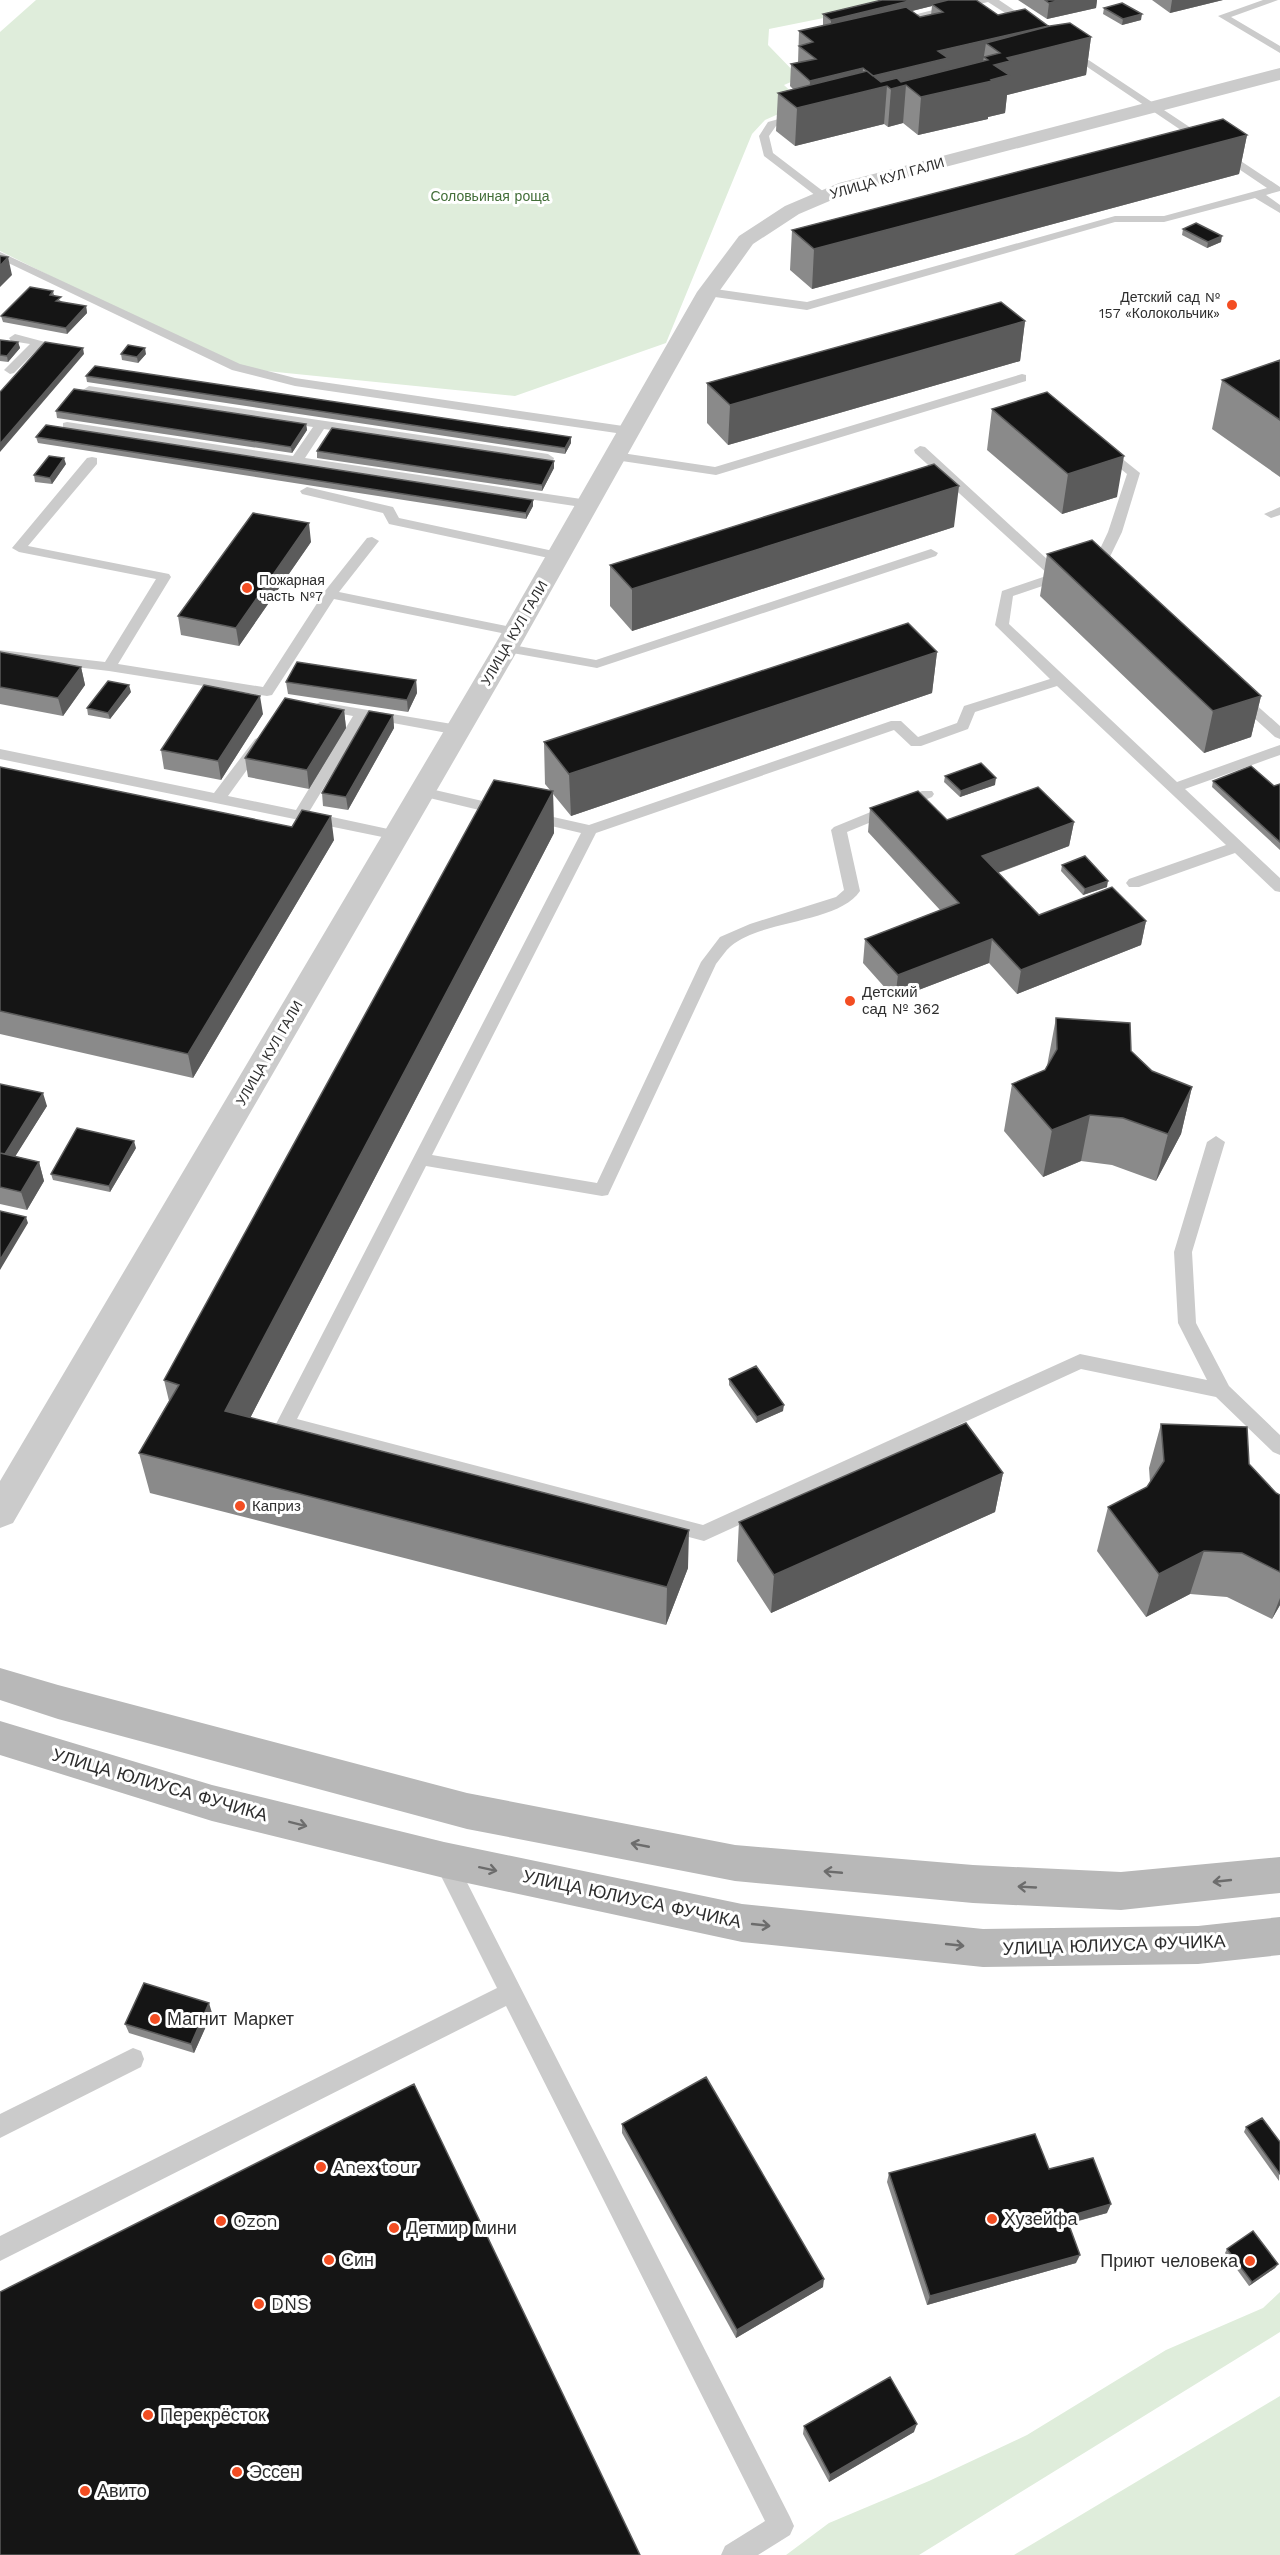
<svg xmlns="http://www.w3.org/2000/svg" width="1280" height="2555" font-family="'Work Sans',sans-serif">
<style>
.green{fill:#dfeddb}
.lines{fill:none;stroke-linecap:round;stroke-linejoin:round}
.service{fill:#cbcbcb;fill-rule:evenodd}
.minor{fill:#cbcbcb;fill-rule:evenodd}
.secondary{fill:#b8b8b8;fill-rule:evenodd}
.wall{fill:#8a8a8a;fill-rule:evenodd}
.shaded-wall{fill:#5b5b5b}
.building{fill:#151515;stroke:#5b5b5b;stroke-width:1.5}
.oneway{stroke:#6c6c6c}
.poi-dot{fill:#f34d22;stroke:#fff;stroke-width:2}
.labels{text-anchor:middle;stroke-width:6;stroke-linejoin:round;paint-order:stroke}
.far-street-label{font-size:14px;fill:#2e2e2e;stroke:#fff}
.far-park-label{font-size:14px;fill:#426e38;stroke:#fff}
.far-poi-label{font-size:14px;fill:#2e2e2e;stroke:#fff;text-anchor:end}
.poi-label{font-size:15px;fill:#2e2e2e;stroke:#fff;text-anchor:start}
.near-street-label{font-size:18px;fill:#2e2e2e;stroke:#fff}
.near-poi-label{font-size:18px;fill:#2e2e2e;stroke:#fff;text-anchor:start}
</style>
<rect width="100%" height="100%" fill="#fff"/>
<path class="green" d="M36 0H913L769 29 768 45 800 78 784 85 803 103 765 120 752 134 666 343 515 396 236 368 0 251V32Z
M1280 2292V2332L919 2555H786L829 2523 929 2481 1027 2435 1166 2350 1263 2308Z
M1280 2396V2555H1014Z"/>
<g class="lines">
<path class="service" d="M972 0H999L1036 25 1027 27 988 2 895 24 890 21Z
M1263 0H1278L1231 17 1280 46V53L1218 16Z
M1069 47 1280 187V191L1266 195 1280 205V213L1255 198 1164 222H1115L807 310 708 296 702 292 708 288 807 302 1115 216H1164L1267 188 1065 52V48Z
M800 113 804 114V118L776 126 769 136 773 153 828 195V199H820L764 156 759 136 768 122Z
M0 252 240 364 295 378 630 427 636 431 630 435 295 386 232 370 0 259Z
M15 334 45 342 14 373 10 374 4 370 30 344 11 341 9 338Z
M1022 374 1026 375V381L716 475 615 460 609 456 615 452 715 467Z
M89 386 548 454 554 458 553 461 324 429 305 458 588 500 595 504 588 508 63 429V423L67 422 293 456 313 427 85 393 83 390Z
M1105 445 1140 473 1122 532 1105 567 1111 573 1104 577 1091 568 1108 532 1127 474 1100 452V446Z
M920 446 925 447 1060 571H1069V577L1013 596 1009 624 1177 782 1280 745V755L1185 789 1280 878V892L1275 891 1235 853 1139 887H1129L1126 883 1129 879 1226 845 1057 686 975 712 968 729 921 746H911L894 730 596 833 432 1155 597 1183 701 962 720 937 750 924 836 897 844 890 831 830 834 827 922 791H932L934 794 932 797 847 832 860 891C839 923 761 920 731 946 725 951 721 958 716 964L608 1195 602 1196 426 1166 297 1419 703 1525 1080 1354 1207 1380 1178 1323 1174 1252 1207 1142 1216 1136 1225 1142 1192 1252 1196 1323 1229 1386 1280 1435V1455L1273 1452 1216 1397 1081 1369 704 1541 278 1429 276 1424 581 833 526 820 523 817 526 814 531 812 589 825 891 721H901L918 737 957 723 964 706 1050 679 995 625 1002 591 1049 575 915 453 914 450Z
M92 457 97 458V464L28 546 169 574 171 577 118 664 263 687 325 591 367 538 372 537 379 541 339 592 516 628 523 632 516 636 334 599 272 695 267 696 109 671 0 658V650L105 662 156 579 19 552 12 548 87 458Z
M307 487 393 507 399 518 558 552 565 556 558 560 389 524 383 513 302 494 300 491Z
M1280 507V515L1271 518 1264 514Z
M931 549 938 553 936 556 597 668 506 652 499 648 506 644 596 660Z
M1239 693 1244 694 1280 726V739L1275 737 1234 700 1232 697 1234 694Z
M320 702 458 725 465 730 458 735 366 718 309 812 402 832 405 835 402 838 397 840 0 759V749L214 793 255 739 260 737 267 742 228 796 296 810 353 716 315 709 313 706Z
M422 787 504 806 512 811 504 816 417 795 415 792Z
M444 1850 452 1853 790 2517 794 2526 790 2535 758 2555H721L725 2546 765 2521 506 2006 0 2261V2236L497 1988 433 1860 436 1853Z
M133 2048 141 2051 144 2059 141 2067 0 2138V2114Z"/>
<path class="minor" d="M1280 68V80L853 191 799 214 753 244 718 293 519 648 13 1523 0 1528V1481L493 648 697 292 739 236 785 206 839 183Z"/>
<path class="secondary" d="M0 1668 58 1685 467 1793 735 1845 973 1865 1121 1872 1280 1857V1893L1121 1910 973 1903 735 1881 467 1829 58 1719 0 1700Z
M0 1721 212 1785 444 1842 742 1904 983 1929 1198 1926 1280 1917V1955L1198 1964 983 1967 742 1942 444 1878 212 1821 0 1755Z"/>
</g>
<path class="wall" d="M976 0 998 15 1091 37 1086 75 1007 95 1005 113 988 117V119L918 135 903 123 888 127 884 124 795 146 776 131 778 93 793 89 790 86 791 64 798 63 799 31 823 26V14ZM932 6 931 15 920 17 912 11Z
M1018 0H1097L1096 8 1047 19Z
M1152 0H1223L1170 13Z
M1104 8 1141 20 1122 25 1103 14Z
M1247 135 1239 174 812 289 790 270 792 230Z
M1183 229 1221 242 1207 248 1182 235Z
M53 291 54 295 62 302 86 306 87 313 67 334 3 322 1 316Z
M1025 321 1020 361 728 445 707 423V383Z
M0 340 18 342 20 348 8 362 0 361Z
M121 354H146L138 363 122 360Z
M1280 360V477L1212 429 1222 380Z
M86 376 571 437V443L565 454 87 382Z
M992 409 1117 497 1062 514 987 450Z
M56 411 306 424 307 430 292 453 57 418Z
M36 437 533 506 526 519 38 443Z
M317 451 554 461V468L542 491 317 458Z
M66 464 52 484 35 482 34 475Z
M954 527 632 631 610 606V565Z
M311 542 239 646 181 635 178 616Z
M1047 554 1261 696 1251 737 1204 753 1040 596Z
M0 652 81 667 85 685 63 716 0 704Z
M937 652 932 693 571 816 553 794 554 833 250 1418 688 1568 666 1625 150 1493 139 1453 169 1401 164 1380 550 790 545 784 544 742Z
M416 680 417 693 408 712 288 694 286 682Z
M131 692 110 719 88 715 87 708Z
M344 710 346 728 309 789 248 777 245 758Z
M263 714 221 780 164 769 161 750Z
M393 715 394 728 348 810 323 806 322 793Z
M0 767 334 840 193 1078 0 1034Z
M945 776 995 785 960 797 944 782Z
M1213 781 1274 786 1280 784V850L1212 787Z
M870 808 947 820 1074 822 1069 846 998 873 1039 915 1146 921 1141 945 1017 994 989 963 895 999 863 963 865 939 940 910 868 832Z
M1062 865 1107 887 1083 895 1061 871Z
M1056 1018 1131 1051 1152 1071 1192 1087 1181 1134 1156 1181 1112 1165 1081 1161 1043 1177 1004 1131 1012 1084 1045 1070 1047 1066Z
M0 1084 47 1106 15 1156 39 1162 44 1181 27 1210 0 1204Z
M136 1148 110 1192 53 1180 51 1174Z
M729 1379 783 1411 756 1423 729 1385Z
M1161 1424 1249 1464 1276 1493 1280 1495V1605L1272 1619 1227 1597 1190 1594 1146 1617 1097 1551 1108 1507 1147 1487 1150 1482 1149 1468Z
M1003 1473 995 1512 771 1613 737 1561 739 1522Z
M212 2013 194 2053 129 2033 125 2024Z
M622 2124 823 2287 736 2338 622 2133Z
M1246 2127 1280 2142 1279 2181 1244 2132Z
M1049 2169 1107 2213 1068 2224 1076 2263 927 2305 887 2182 889 2173Z
M1227 2249 1278 2264 1275 2268 1249 2286 1225 2253Z
M804 2426 914 2432 829 2482 803 2434Z"/>
<path class="shaded-wall" d="M913 0H958L932 4V6L831 31V20Z
M1061 0H1097L1096 8 1047 19 1049 3Z
M1172 0H1223L1170 13Z
M1142 14 1141 20 1122 25 1123 19Z
M1048 26 1045 47 1000 53 986 43 983 62 906 85 903 123 888 127 891 89 887 86 884 124 795 146 797 108 873 76 938 51Z
M1091 37 1086 75 1007 95 1005 113 988 117V119L918 135 921 97 1007 58Z
M863 68 862 90 809 103 810 81Z
M1247 135 1239 174 812 289 814 249Z
M1222 236 1221 242 1207 248 1208 242Z
M8 257 12 275 0 287V266Z
M86 306 87 313 67 334 66 328Z
M1025 321 1020 361 728 445 730 405Z
M18 342 20 348 8 362 7 356Z
M83 348 84 354 0 452V444Z
M145 348 146 354 138 363 137 357Z
M306 424 307 430 292 453 291 447Z
M571 437V443L565 454V448Z
M1124 456 1117 497 1062 514 1068 474Z
M64 458 66 464 52 484 50 478Z
M554 461V468L542 491V485Z
M959 486 954 527 632 631V589Z
M533 500V506L526 519V513Z
M309 523 311 542 239 646 236 628Z
M937 652 932 693 571 816 569 774Z
M81 667 85 685 63 716 58 698Z
M416 680 417 693 408 712 407 700Z
M129 685 131 692 110 719 108 713Z
M260 696 263 714 221 780 218 761Z
M1261 696 1251 737 1204 753 1213 711Z
M344 710 346 728 309 789 307 770Z
M393 715 394 728 348 810 346 797Z
M996 778 995 785 960 797 961 791Z
M553 791 554 833 233 1451 225 1411Z
M331 816 334 840 193 1078 188 1054Z
M1074 822 1069 846 978 880 982 856Z
M1108 881 1107 887 1083 895 1085 889Z
M1146 921 1141 945 1017 994 1021 970Z
M992 939 989 963 895 999 898 975Z
M1192 1087 1181 1134 1156 1181 1168 1134Z
M43 1093 47 1106 8 1168 4 1156Z
M1090 1115 1081 1161 1043 1177 1052 1130Z
M134 1141 136 1148 110 1192 109 1186Z
M39 1162 44 1181 27 1210 21 1192Z
M26 1217 28 1223 0 1270V1260Z
M784 1405 783 1411 756 1423 757 1417Z
M1003 1473 995 1512 771 1613 774 1575Z
M689 1530 688 1568 666 1625 667 1587Z
M1204 1551 1190 1594 1146 1617 1159 1574Z
M1280 1598V1605L1272 1619Z
M209 2003 212 2013 194 2053 191 2044Z
M1111 2204 1107 2213 1062 2225 1066 2217Z
M1080 2255 1076 2263 927 2305 930 2296Z
M1278 2264 1275 2268 1249 2286 1252 2282Z
M824 2279 823 2287 736 2338 737 2330Z
M917 2424 914 2432 829 2482 830 2475Z"/>
<path class="building" d="M882 0H913L831 20 823 14Z
M948 0H976L998 15 1025 9 1048 26 938 51 948 58 873 76 863 68 810 81 791 64 816 59 799 46 813 42 799 31 906 7 920 17 943 12 932 4Z
M1045 0H1061L1049 3Z
M1122 3 1142 14 1123 19 1104 8Z
M1070 23 1091 37 1007 58 1010 61 994 65 1009 75 991 80 992 81 921 97 906 85 891 89 887 86 797 108 778 93 867 71 881 82 897 78 901 82 988 60 984 57 1000 53 986 43 1050 26Z
M1223 119 1247 135 814 249 792 230Z
M1196 223 1222 236 1208 242 1183 229Z
M0 256 8 257 0 266Z
M30 287 53 291 50 295 61 297 56 301 86 306 66 328 1 316Z
M1001 302 1025 321 730 405 707 383Z
M0 340 18 342 7 356 0 355Z
M45 342 83 348 0 444V392Z
M128 345 145 348 137 357 121 354Z
M1280 360V420L1222 380Z
M95 366 571 437 565 448 86 376Z
M74 389 306 424 291 447 56 411Z
M1047 392 1124 456 1068 474 992 409Z
M46 425 533 500 526 513 36 437Z
M332 428 554 461 542 485 317 451Z
M49 456 64 458 50 478 34 475Z
M934 464 959 486 632 589 610 565Z
M253 513 309 523 236 628 178 616Z
M1092 540 1261 696 1213 711 1047 554Z
M908 623 937 652 569 774 544 742Z
M0 652 81 667 58 698 0 687Z
M297 662 416 680 407 700 286 682Z
M108 681 129 685 108 713 87 708Z
M204 685 260 696 218 761 161 750Z
M285 698 344 710 307 770 245 758Z
M369 711 393 715 346 797 322 793Z
M981 763 996 778 961 791 945 776Z
M1251 766 1274 786 1280 784V842L1213 781Z
M0 767 292 827 302 810 331 816 188 1054 0 1011Z
M494 780 553 791 225 1411 689 1530 667 1587 139 1453 179 1385 164 1380Z
M1038 787 1074 822 982 856 1039 915 1112 887 1146 921 1021 970 992 939 898 975 865 939 959 903 870 808 918 791 947 820Z
M1085 856 1108 881 1085 889 1062 865Z
M1056 1018 1130 1023 1131 1051 1152 1071 1192 1087 1168 1134 1123 1118 1090 1115 1052 1130 1012 1084 1045 1070 1057 1049Z
M0 1084 43 1093 5 1154 0 1153Z
M77 1128 134 1141 109 1186 51 1174Z
M0 1153 39 1162 21 1192 0 1187Z
M0 1211 26 1217 0 1260Z
M756 1366 784 1405 757 1417 729 1379Z
M966 1423 1003 1473 774 1575 739 1522Z
M1161 1424 1247 1427 1249 1464 1276 1493 1280 1495V1572L1242 1553 1204 1551 1159 1574 1108 1507 1147 1487 1164 1461Z
M144 1983 209 2003 191 2044 125 2024Z
M706 2077 824 2279 737 2330 622 2124Z
M414 2084 640 2555H0V2292Z
M1262 2118 1280 2142V2174L1246 2127Z
M1035 2134 1049 2169 1093 2158 1111 2204 1066 2217 1080 2255 930 2296 889 2173Z
M1253 2231 1278 2264 1252 2282 1227 2249Z
M890 2377 917 2424 830 2475 804 2426Z"/>
<defs><path id="oneway-shaft" d="M-6 0H5M1.5-3L5.5 0L1.5 3" fill="none" stroke-width="1.6" stroke-linecap="round" stroke-linejoin="round" transform="scale(1.5)"/></defs>
<g class="oneway">
<use href="#oneway-shaft" transform="translate(298 1824) rotate(14)"/>
<use href="#oneway-shaft" transform="translate(640 1845) rotate(-169)"/>
<use href="#oneway-shaft" transform="translate(488 1869) rotate(12)"/>
<use href="#oneway-shaft" transform="translate(833 1872) rotate(-175)"/>
<use href="#oneway-shaft" transform="translate(1222 1881) rotate(174)"/>
<use href="#oneway-shaft" transform="translate(1027 1887) rotate(-177)"/>
<use href="#oneway-shaft" transform="translate(761 1925) rotate(6)"/>
<use href="#oneway-shaft" transform="translate(955 1945) rotate(6)"/>
</g>
<g class="poi-dot">
<circle cx="1232" cy="305" r="6"/>
<circle cx="247" cy="588" r="6"/>
<circle cx="850" cy="1001" r="6"/>
<circle cx="240" cy="1506" r="6"/>
<circle cx="155" cy="2019" r="6"/>
<circle cx="321" cy="2167" r="6"/>
<circle cx="992" cy="2219" r="6"/>
<circle cx="221" cy="2221" r="6"/>
<circle cx="394" cy="2228" r="6"/>
<circle cx="329" cy="2260" r="6"/>
<circle cx="1250" cy="2261" r="6"/>
<circle cx="259" cy="2304" r="6"/>
<circle cx="148" cy="2415" r="6"/>
<circle cx="237" cy="2472" r="6"/>
<circle cx="85" cy="2491" r="6"/>
</g>
<g class="labels">
<g class="far-street-label">
<text transform="translate(887 178) rotate(-16)" y="5">УЛИЦА КУЛ ГАЛИ</text>
<text transform="translate(514 633) rotate(-60)" y="5">УЛИЦА КУЛ ГАЛИ</text>
<text transform="translate(269 1053) rotate(-60)" y="5">УЛИЦА КУЛ ГАЛИ</text>
</g>
<g class="far-park-label">
<text x="490" y="201">Соловьиная роща</text>
</g>
<g class="far-poi-label">
<text x="1220" y="302">Детский сад №<tspan x="1220" dy="16">157 «Колокольчик»</tspan></text>
<text x="259" y="585" text-anchor="start">Пожарная<tspan x="259" dy="16">часть №7</tspan></text>
</g>
<g class="poi-label">
<text x="862" y="997">Детский<tspan x="862" dy="17">сад № 362</tspan></text>
<text x="252" y="1511">Каприз</text>
</g>
<g class="near-street-label">
<text transform="translate(160 1785) rotate(16)" y="6">УЛИЦА ЮЛИУСА ФУЧИКА</text>
<text transform="translate(632 1899) rotate(12)" y="6">УЛИЦА ЮЛИУСА ФУЧИКА</text>
<text transform="translate(1114 1945) rotate(-2)" y="6">УЛИЦА ЮЛИУСА ФУЧИКА</text>
</g>
<g class="near-poi-label">
<text x="167" y="2025">Магнит Маркет</text>
<text x="333" y="2173">Anex tour</text>
<text x="1004" y="2225">Хузейфа</text>
<text x="233" y="2227">Ozon</text>
<text x="406" y="2234">Детмир мини</text>
<text x="341" y="2266">Син</text>
<text x="1238" y="2267" text-anchor="end">Приют человека</text>
<text x="271" y="2310">DNS</text>
<text x="160" y="2421">Перекрёсток</text>
<text x="249" y="2478">Эссен</text>
<text x="97" y="2497">Авито</text>
</g>
</g>
</svg>
